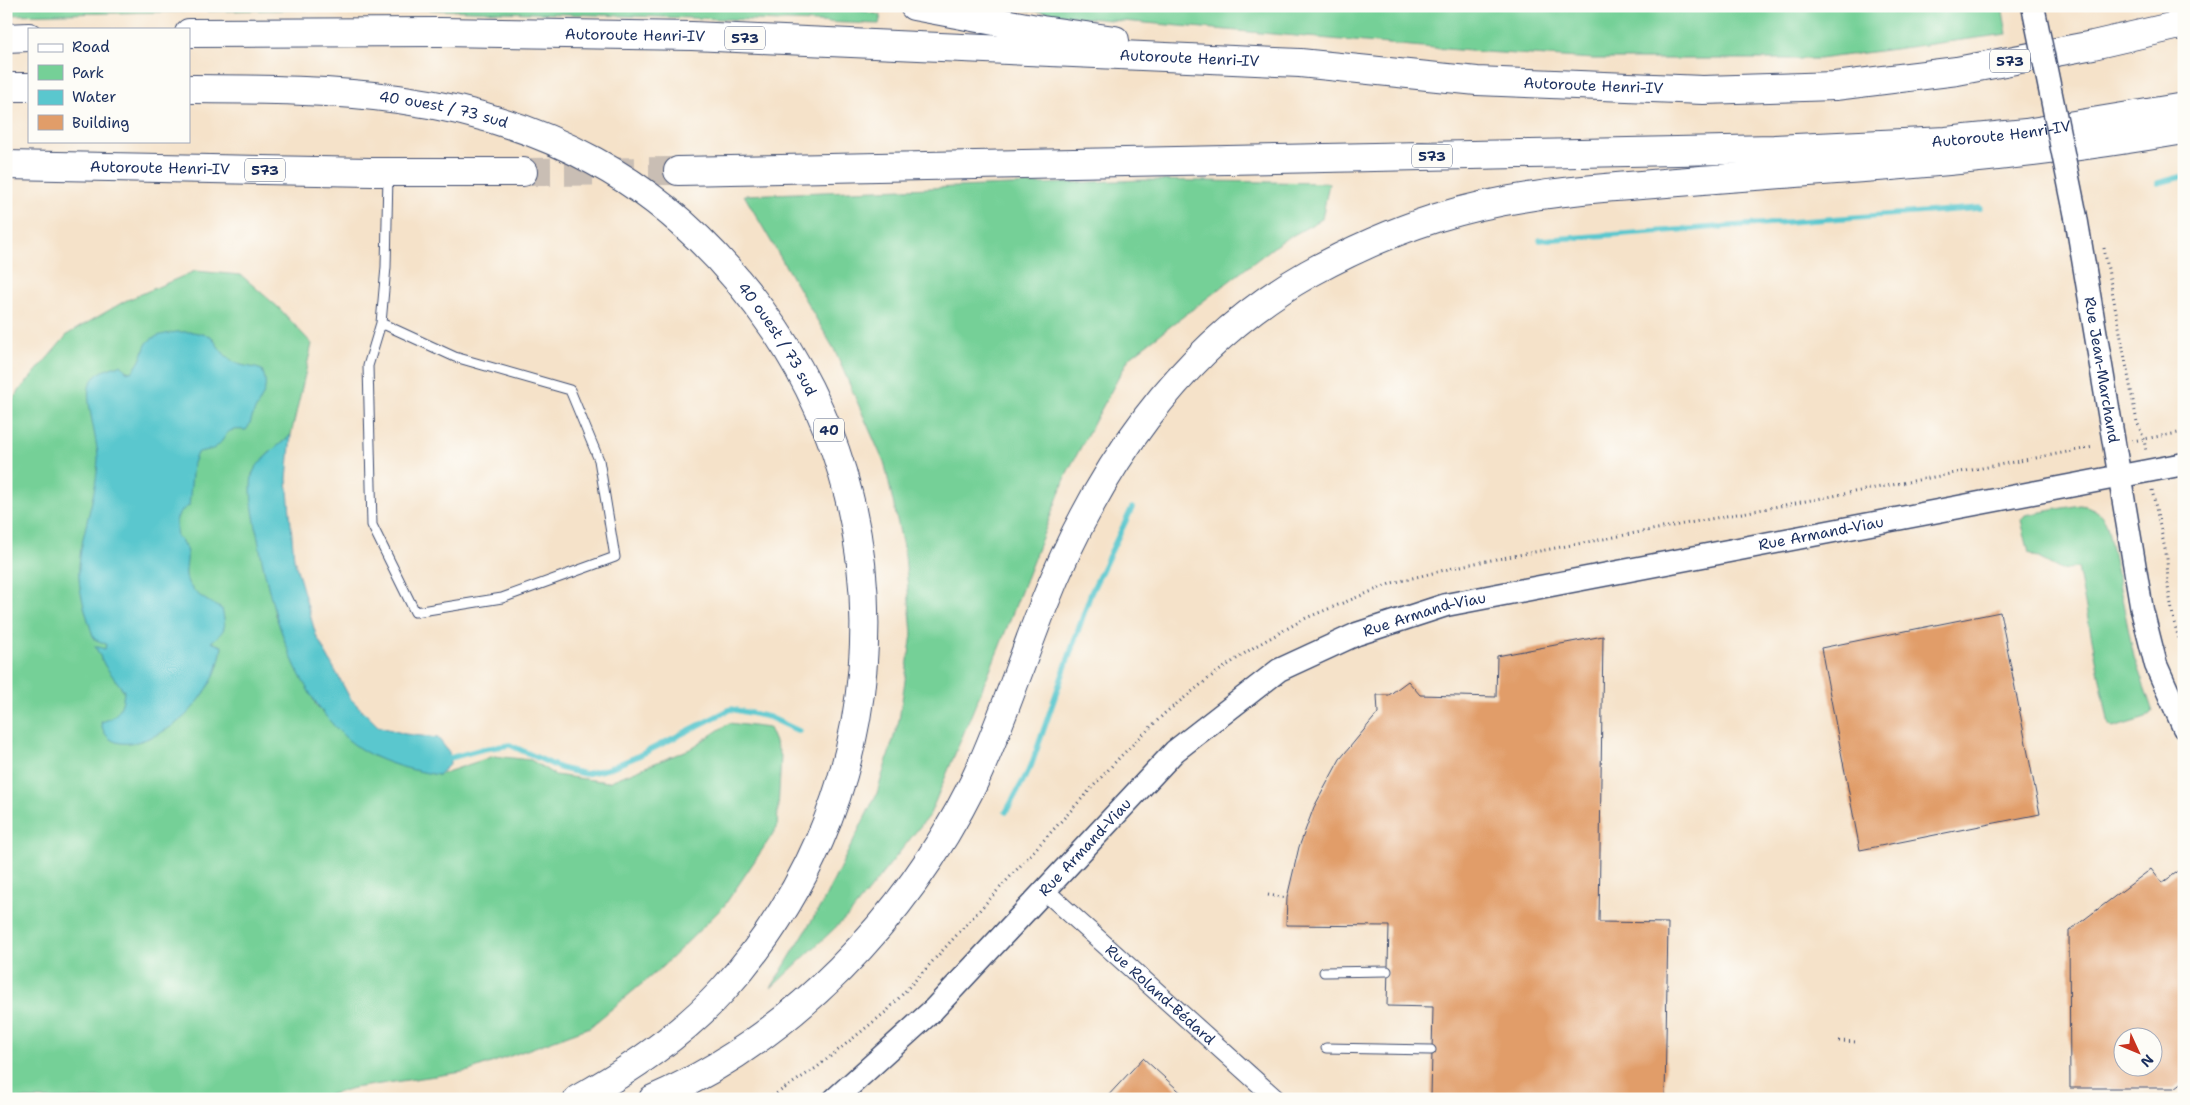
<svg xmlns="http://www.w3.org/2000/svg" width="2190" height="1105" font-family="'Shantell Sans',sans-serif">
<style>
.green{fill:#75d097;stroke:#48807a}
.water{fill:#5ac7ce;stroke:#3a7b96}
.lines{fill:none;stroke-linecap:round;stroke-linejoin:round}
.stream{stroke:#5ac7ce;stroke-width:5.5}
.building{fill:#e19d69;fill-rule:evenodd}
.motorway-tunnel{stroke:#c9beb4;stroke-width:28;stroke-dasharray:28 14;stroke-linecap:butt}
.service-casing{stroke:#3c4a6e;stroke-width:11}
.minor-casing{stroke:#3c4a6e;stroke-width:20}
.tertiary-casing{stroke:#3c4a6e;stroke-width:25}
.motorway-casing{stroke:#3c4a6e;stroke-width:30}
.path{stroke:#3c4a6e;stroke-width:3;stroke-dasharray:1 4;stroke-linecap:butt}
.service{stroke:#fff;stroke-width:9}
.minor{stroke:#fff;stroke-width:18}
.tertiary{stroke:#fff;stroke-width:22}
.motorway{stroke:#fff;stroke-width:28}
.tertiary-bridge-casing{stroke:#3c4a6e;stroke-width:25;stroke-linecap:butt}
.tertiary-bridge{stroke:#fff;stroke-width:22}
.labels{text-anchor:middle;stroke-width:5;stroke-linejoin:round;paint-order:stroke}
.shield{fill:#fdfcf7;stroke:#5f6c8c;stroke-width:1}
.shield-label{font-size:14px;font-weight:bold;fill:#1b2f5e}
.street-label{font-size:15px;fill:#1b2f5e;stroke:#fdfcf7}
</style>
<rect width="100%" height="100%" fill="#fdfcf7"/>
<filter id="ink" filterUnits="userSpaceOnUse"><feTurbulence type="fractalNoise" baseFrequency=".02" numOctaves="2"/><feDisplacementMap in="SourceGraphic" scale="10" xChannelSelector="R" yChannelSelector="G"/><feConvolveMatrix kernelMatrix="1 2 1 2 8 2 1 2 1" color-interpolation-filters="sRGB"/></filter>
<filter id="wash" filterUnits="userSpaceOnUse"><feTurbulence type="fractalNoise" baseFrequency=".0096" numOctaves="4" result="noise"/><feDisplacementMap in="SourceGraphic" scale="20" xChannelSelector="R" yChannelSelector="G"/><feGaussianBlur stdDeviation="1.12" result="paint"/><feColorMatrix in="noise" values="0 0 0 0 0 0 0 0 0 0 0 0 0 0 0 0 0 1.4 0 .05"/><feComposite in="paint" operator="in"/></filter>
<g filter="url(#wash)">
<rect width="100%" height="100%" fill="#f5e2c9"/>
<path class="green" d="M6 6H842L881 15 879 24 378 8 6 15Z
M998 6H2002L2007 34 1819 59H1594L1469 51 1088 18Z
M1144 180 1329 183 1322 219 1279 243 1129 358 1068 471 999 648 930 814 851 913 771 988 823 902 877 793 899 720 912 634 905 556 885 465 834 349 744 195Z
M195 271 241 275 279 308 312 344 291 435 267 455 252 474 275 615 316 705 345 737 375 757 438 775 494 756 531 760 555 775 608 782 690 749 729 723 769 728 781 756 777 828 724 906 662 967 590 1027 469 1071 353 1088 316 1099H6V410L19 391 68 334 125 301Z
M2080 505C2093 507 2102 512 2107 525L2134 657 2153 712 2146 718 2113 728 2109 725 2078 568 2061 570 2029 553 2021 520 2025 515Z"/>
<path class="water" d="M177 332H193L211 336C220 349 226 360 241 365 248 367 255 367 262 370 270 388 262 397 254 412 251 419 251 424 246 430 222 428 230 435 216 447 211 451 203 450 197 453L193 463 189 506C175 513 175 522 177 537 198 555 178 569 190 586 197 596 211 603 222 609 226 628 227 629 211 642L222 646C219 674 205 696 185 716 166 734 108 764 101 722 117 718 123 708 124 691L105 666 95 646 105 649 106 644 94 639C87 617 77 589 79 565 82 529 97 496 98 459 98 441 84 397 90 384 95 372 109 368 121 365L126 371 132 372C153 348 133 338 177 332Z
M291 435 287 479 294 559 316 635 350 698 378 726 405 734 438 738 449 752 450 764 438 775C405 769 369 760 344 736 291 686 269 603 257 533 254 515 249 494 252 476 254 463 281 444 291 435Z"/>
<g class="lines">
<path class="stream" d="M2158 183 2184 176
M1540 240 1980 208
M450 758 483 749 510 745 560 768 585 774 607 769 636 757 731 709 769 717 799 731
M1006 812 1031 766 1091 593 1132 508"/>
</g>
<g id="blocks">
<path class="building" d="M2000 612 2040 814 1860 850 1821 648Z
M1603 636 1599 922 1668 923 1665 1099 1431 1097 1433 1007 1387 1006 1389 926 1286 925 1287 898 1299 847 1314 807 1340 759 1378 713 1377 695H1389L1408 681 1420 695 1496 697 1497 656Z
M2151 869 2162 883 2180 870 2184 875V1081L2175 1088H2070L2069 931ZM2122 1038H2152V1068H2122Z
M1143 1058 1188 1099H1105Z"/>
</g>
</g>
<g filter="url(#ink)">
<use href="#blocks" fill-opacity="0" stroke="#3c4a6e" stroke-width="1"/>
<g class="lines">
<path class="motorway-tunnel" d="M523 172 678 171"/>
<g class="service-casing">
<path id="service" d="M381 323 455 357 570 390 599 460 615 557 502 598 415 612 372 525 368 366 381 323 386 267 388 175
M1324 972 1387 971
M1326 1048 1431 1050"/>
</g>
<g class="minor-casing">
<g id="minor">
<path id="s1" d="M1045 891 1276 1099"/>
</g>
</g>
<g class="tertiary-casing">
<g id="tertiary">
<path id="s2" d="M2076 217 2142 610 2156 665 2184 728"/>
<path id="s3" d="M835 1099 933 1010 1175 751 1279 670 1357 634 1446 605 2184 464"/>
</g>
</g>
<g class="motorway-casing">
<g id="motorway">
<path d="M914 6 1042 30 1115 40"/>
<path id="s4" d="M189 33 440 32 692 36 1300 63 1477 81 1703 90 1835 86 1957 71 2093 45 2184 24"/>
<path d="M6 38 29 37"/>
<path d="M6 87H29"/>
<path id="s5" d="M189 89C331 90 465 90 594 161 668 201 728 261 775 330 913 535 888 809 722 991 682 1035 630 1070 578 1099"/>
<path id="s6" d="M6 165 372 172H523"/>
<path id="s7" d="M678 171 1774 149 1946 141 2026 133 2184 107"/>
<path d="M653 1099C792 1038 906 918 973 784 1000 728 1019 667 1042 609 1095 473 1179 347 1308 274 1348 252 1392 232 1436 218 1502 197 1572 190 1641 185 1710 179 1780 174 1849 169 1961 162 2073 149 2184 130"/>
</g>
</g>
<path class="path" d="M2104 248 2137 422 2144 439 2146 452
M2132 441 2184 432
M2152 490 2167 558 2168 587 2174 622 2184 656
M1268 895 1287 898
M1839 1041 1857 1042
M768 1099 816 1068 887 1011 1120 757 1165 713 1213 675 1254 647 1306 618 1392 583 1465 565 2094 447"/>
<use href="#service" class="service"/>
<use href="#minor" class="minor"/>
<use href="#tertiary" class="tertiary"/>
<use href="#motorway" class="motorway"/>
<g class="tertiary-bridge-casing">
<path id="tertiary-bridge" d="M2033 6 2076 217"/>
</g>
<use href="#tertiary-bridge" class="tertiary-bridge"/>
</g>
</g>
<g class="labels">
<g class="shield">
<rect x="725" y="26.5" width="40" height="23" rx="4"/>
<rect x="1990" y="49.5" width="40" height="23" rx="4"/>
<rect x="1412" y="144.5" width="40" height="23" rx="4"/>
<rect x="245" y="158.5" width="40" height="23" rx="4"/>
<rect x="814" y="418.5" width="30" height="23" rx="4"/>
</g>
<g class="shield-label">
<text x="745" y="43">573</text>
<text x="2010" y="66">573</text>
<text x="1432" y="161">573</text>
<text x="265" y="175">573</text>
<text x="829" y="435">40</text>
</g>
<g class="street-label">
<text dy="5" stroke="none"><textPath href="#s4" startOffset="446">Autoroute Henri-IV</textPath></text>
<text dy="5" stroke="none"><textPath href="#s4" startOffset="1001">Autoroute Henri-IV</textPath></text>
<text dy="5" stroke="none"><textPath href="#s4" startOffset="1406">Autoroute Henri-IV</textPath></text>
<text dy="5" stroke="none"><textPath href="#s5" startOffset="256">40 ouest / 73 sud</textPath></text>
<text dy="5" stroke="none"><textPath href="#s7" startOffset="1324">Autoroute Henri-IV</textPath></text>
<text dy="5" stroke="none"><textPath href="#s6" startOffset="154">Autoroute Henri-IV</textPath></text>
<text dy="5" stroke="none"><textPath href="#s5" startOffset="675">40 ouest / 73 sud</textPath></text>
<text dy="5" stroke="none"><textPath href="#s2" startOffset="155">Rue Jean-Marchand</textPath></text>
<text dy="5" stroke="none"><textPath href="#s3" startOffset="1180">Rue Armand-Viau</textPath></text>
<text dy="5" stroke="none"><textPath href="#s3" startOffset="775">Rue Armand-Viau</textPath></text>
<text dy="5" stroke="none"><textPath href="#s3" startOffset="355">Rue Armand-Viau</textPath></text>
<text dy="5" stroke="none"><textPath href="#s1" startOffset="155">Rue Roland-Bédard</textPath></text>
</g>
</g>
<rect width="2190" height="1105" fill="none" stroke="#fdfcf7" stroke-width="25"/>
<rect x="28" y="28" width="162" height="115" fill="#fdfcf7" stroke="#a3aaba"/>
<rect x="38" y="44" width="25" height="8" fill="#ffffff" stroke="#a3aaba"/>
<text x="72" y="52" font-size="15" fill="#1b2f5e">Road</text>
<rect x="38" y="65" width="25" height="15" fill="#75d097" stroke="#a3aaba"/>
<text x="72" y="78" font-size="15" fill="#1b2f5e">Park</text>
<rect x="38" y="90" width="25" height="15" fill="#5ac7ce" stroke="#a3aaba"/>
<text x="72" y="102" font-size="15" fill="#1b2f5e">Water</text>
<rect x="38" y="115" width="25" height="15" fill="#e19d69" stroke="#a3aaba"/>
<text x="72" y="128" font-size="15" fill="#1b2f5e">Building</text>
<g transform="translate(2138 1052) rotate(134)"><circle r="24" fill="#fdfcf7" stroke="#a3aaba"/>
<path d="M0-4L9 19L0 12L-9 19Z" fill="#c8321e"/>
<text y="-8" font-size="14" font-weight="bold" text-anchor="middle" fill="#1b2f5e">N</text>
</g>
</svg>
